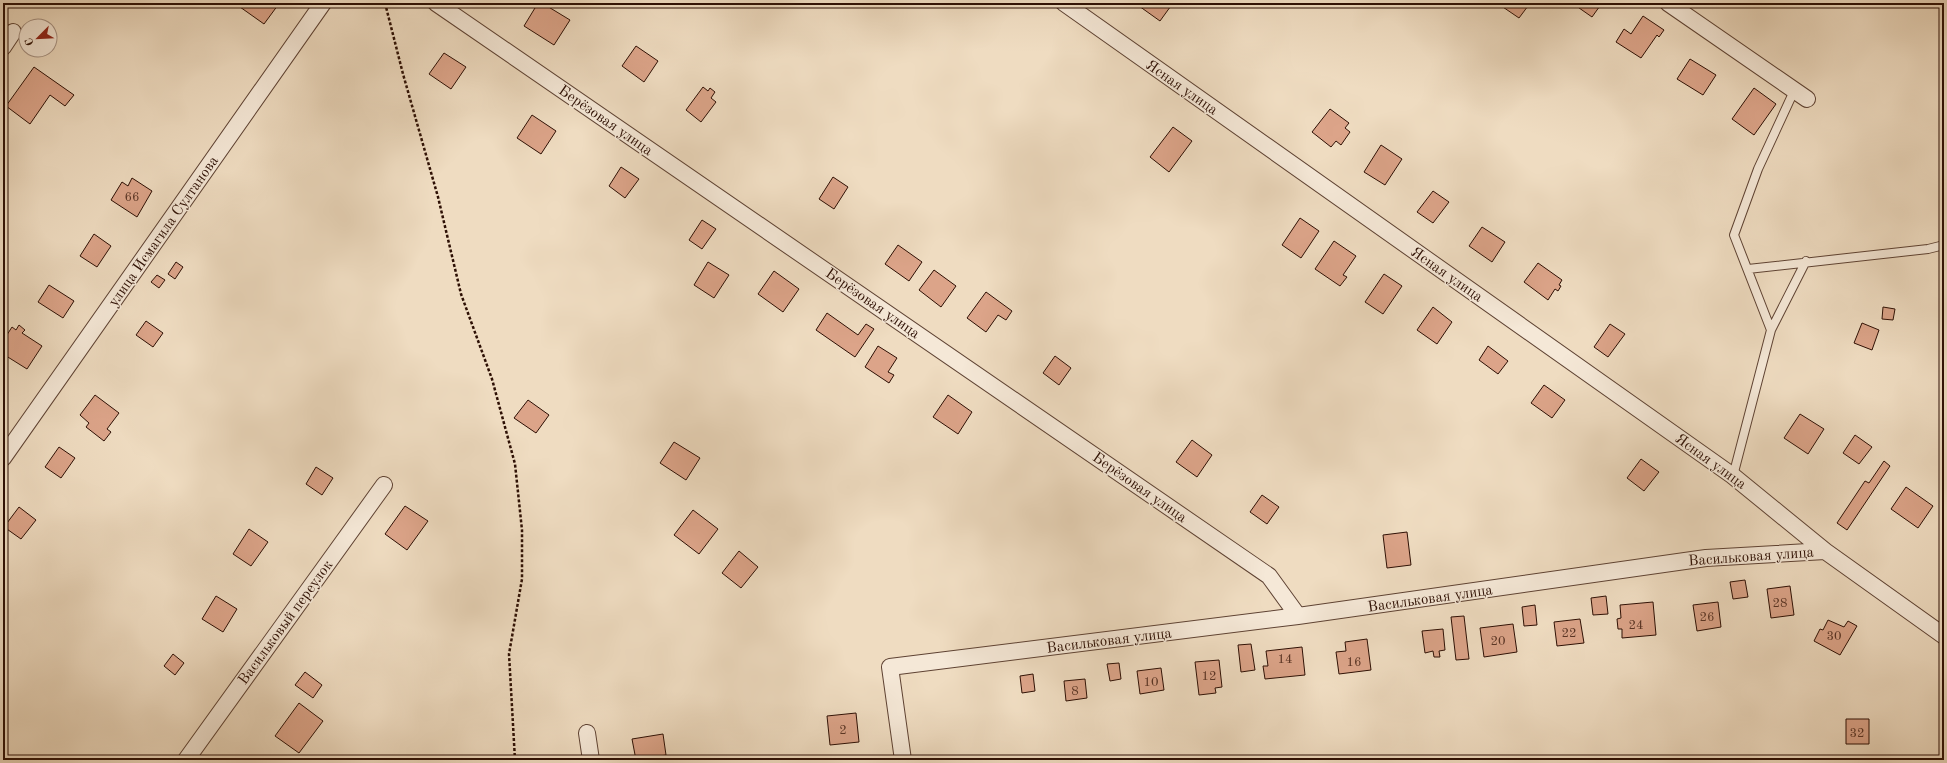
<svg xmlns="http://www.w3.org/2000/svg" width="1947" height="763" font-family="'Old Standard TT',serif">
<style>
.building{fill:#dca489;stroke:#2d0f04}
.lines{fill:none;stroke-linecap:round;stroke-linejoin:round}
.lane-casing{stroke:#5e4233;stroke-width:10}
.street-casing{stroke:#5e4233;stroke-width:18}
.path{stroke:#2d0f04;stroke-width:2.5;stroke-dasharray:3 2;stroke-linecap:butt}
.lane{stroke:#f5e8d7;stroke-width:8}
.street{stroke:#f5e8d7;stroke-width:16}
.labels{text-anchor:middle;stroke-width:3;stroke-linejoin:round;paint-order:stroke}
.number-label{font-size:13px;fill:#593425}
.street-label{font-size:15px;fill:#2d0f04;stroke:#f5e8d7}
</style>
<rect width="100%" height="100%" fill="#efdcc1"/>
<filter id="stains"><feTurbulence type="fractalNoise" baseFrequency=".005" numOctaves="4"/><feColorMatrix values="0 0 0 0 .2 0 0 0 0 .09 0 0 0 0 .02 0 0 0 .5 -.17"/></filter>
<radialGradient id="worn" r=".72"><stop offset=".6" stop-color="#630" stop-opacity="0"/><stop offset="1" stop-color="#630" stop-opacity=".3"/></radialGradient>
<path class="building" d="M242 3H275L278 5 264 24 240 7Z
M538 3H542L570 20 554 45 524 26Z
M1141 3H1173L1160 21 1139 6Z
M1497 3H1524L1528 6 1519 18Z
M1572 3H1602L1592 17Z
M1643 16 1664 30 1659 37 1657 35 1641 58 1616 42 1624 29 1631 34Z
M636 46 658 61 644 82 622 66Z
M444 53 466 67 451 89 429 74Z
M1690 59 1716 75 1703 95 1677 79Z
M34 67 74 95 65 106 50 95 30 124 6 106Z
M703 87 708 91 710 88 715 92 711 98 716 102 701 122 686 110Z
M1754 88 1776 104 1754 135 1732 119Z
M1330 109 1349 123 1345 128 1350 132 1341 145 1336 141 1331 147 1312 132Z
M532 115 556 131 541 154 517 138Z
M1173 127 1192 141 1169 172 1150 157Z
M1381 145 1402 159 1385 185 1364 172Z
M621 167 639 179 625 198 609 186Z
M833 177 848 187 834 209 819 199Z
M132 178 152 191 137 217 111 200 122 182 128 186Z
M1433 191 1449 202 1433 223 1417 212Z
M1300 218 1319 231 1301 258 1282 245Z
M702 220 716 229 702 249 689 240Z
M1482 227 1505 242 1492 262 1469 246Z
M94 234 111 246 97 267 80 256Z
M1334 241 1356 256 1343 275 1347 277 1340 286 1315 269Z
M898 245 922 262 909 281 885 264Z
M176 262 183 267 175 279 168 274Z
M708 262 729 275 714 298 694 285Z
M1538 263 1562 280 1559 285 1561 286 1558 291 1555 289 1548 300 1524 282Z
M934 270 956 286 941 307 919 290Z
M774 271 799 289 783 312 758 294Z
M1384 274 1402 286 1383 314 1365 302Z
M157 275 165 280 159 288 151 282Z
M49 285 74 301 63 318 38 302Z
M986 292 1012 311 1006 320 998 315 986 332 967 318Z
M1433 307 1452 322 1437 344 1417 330Z
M1883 307 1895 309 1893 320 1882 319Z
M827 313 858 335 866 324 874 329 855 357 816 330Z
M146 321 163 333 153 347 136 335Z
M1862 323 1879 330 1872 350 1854 343Z
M1610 324 1625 334 1608 357 1594 347Z
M19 325 25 330 22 333 42 346 27 369 3 354V341L12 327 16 330Z
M878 346 897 358 888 372 894 375 889 383 865 367Z
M1488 346 1508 361 1498 374 1479 360Z
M1055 356 1071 368 1059 385 1043 373Z
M1544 385 1565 400 1552 418 1531 403Z
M95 395 119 413 107 429 111 432 104 441 86 427 89 423 80 415Z
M948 395 972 412 958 434 933 417Z
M528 400 549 415 536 433 514 418Z
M1800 414 1824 429 1808 454 1784 438Z
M1855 435 1872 447 1859 464 1843 453Z
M1192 440 1212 455 1197 477 1176 462Z
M674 442 700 458 686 480 660 463Z
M59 447 75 458 61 478 45 467Z
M1641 459 1659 472 1644 491 1627 478Z
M1884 461 1890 466 1847 530 1837 523 1865 481 1869 483Z
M316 467 333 478 322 495 306 484Z
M1906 487 1933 506 1918 528 1891 509Z
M1262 495 1279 507 1267 524 1250 512Z
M405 506 428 521 407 550 385 534Z
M19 507 36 520 21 539 4 527Z
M693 510 718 529 699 554 674 535Z
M249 529 268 542 251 566 233 554Z
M1407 532 1411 565 1387 568 1383 535Z
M739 551 758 567 741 588 722 573Z
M1745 580 1748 597 1733 599 1730 582Z
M1790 586 1794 615 1771 618 1767 589Z
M216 596 237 609 223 632 202 619Z
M1606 596 1608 614 1593 615 1591 598Z
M1653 602 1656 635 1622 638V629H1618L1617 619 1621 618 1620 605Z
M1718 602 1721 627 1697 631 1693 605Z
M1535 605 1537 625 1524 626 1522 607Z
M1464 616 1469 659 1456 660 1451 617Z
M1580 619 1584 643 1557 646 1554 622Z
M1828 620 1844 627 1848 621 1857 626 1840 655 1814 641 1820 629 1823 630Z
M1513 624 1517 652 1484 657 1480 628Z
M1443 629 1445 650 1439 651 1440 657H1434L1433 651 1425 653 1422 631Z
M1367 639 1371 670 1339 674 1336 652 1346 651 1345 642Z
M1251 644 1255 670 1241 672 1238 645Z
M1302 647 1305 675 1265 679 1263 666H1268L1266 651Z
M173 654 184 663 175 675 164 666Z
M1219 660 1222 687 1215 688 1216 693 1199 695 1195 662Z
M1119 663 1121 679 1110 681 1107 664Z
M1161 668 1164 690 1140 694 1137 671Z
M305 672 322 685 313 698 295 685Z
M1033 674 1035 691 1022 693 1020 676Z
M1085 679 1087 698 1066 701 1064 681Z
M299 703 323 721 299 753 275 736Z
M856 713 859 742 830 745 827 716Z
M1846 719H1869V744H1846Z
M663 734 666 755 636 760 632 739Z
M879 757V760H851Z"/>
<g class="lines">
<g class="lane-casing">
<path id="lane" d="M1748 269 1928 249 1944 245
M1771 330 1806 261
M1733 476 1771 330 1734 235 1758 169 1794 91"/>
</g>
<g class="street-casing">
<path id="street" d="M436 3 1269 576 1298 616
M1064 3 1733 476 1825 551 1944 636
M1668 3 1807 99
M3 47 13 32
M3 458 323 3
M587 733 591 760
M186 760 384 485
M903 760 890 667 1298 616 1706 558 1825 551"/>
</g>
<path class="path" d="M385 3 403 74 438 197 461 294 492 379 515 464 522 530V579L509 654 515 760"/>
<use href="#lane" class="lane"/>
<use href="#street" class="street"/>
</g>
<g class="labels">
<g class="number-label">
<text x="132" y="201">66</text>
<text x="1780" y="607">28</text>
<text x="1707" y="621">26</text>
<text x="1636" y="629">24</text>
<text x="1569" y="637">22</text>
<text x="1834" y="640">30</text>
<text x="1498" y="645">20</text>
<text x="1285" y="663">14</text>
<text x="1354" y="666">16</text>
<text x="1209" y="680">12</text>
<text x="1151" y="686">10</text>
<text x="1075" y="695">8</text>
<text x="843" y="734">2</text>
<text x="1857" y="737">32</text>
</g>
<g class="street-label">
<text transform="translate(1182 87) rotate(35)" y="5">Ясная улица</text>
<text transform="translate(606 120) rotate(35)" y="5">Берёзовая улица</text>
<text transform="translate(163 231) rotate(-55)" y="5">улица Исмагила Султанова</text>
<text transform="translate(1447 274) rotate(35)" y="5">Ясная улица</text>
<text transform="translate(873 303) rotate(35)" y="5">Берёзовая улица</text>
<text transform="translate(1711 461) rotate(36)" y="5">Ясная улица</text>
<text transform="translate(1140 487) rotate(35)" y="5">Берёзовая улица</text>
<text transform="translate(1751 556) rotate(-4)" y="5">Васильковая улица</text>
<text transform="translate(1430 598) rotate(-8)" y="5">Васильковая улица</text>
<text transform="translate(285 622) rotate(-54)" y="5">Васильковый переулок</text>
<text transform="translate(1109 640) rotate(-7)" y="5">Васильковая улица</text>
</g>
</g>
<rect width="1947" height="763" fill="none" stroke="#efdcc1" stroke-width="16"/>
<rect x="4" y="4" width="1939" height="755" fill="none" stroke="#2d0f04" stroke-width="2"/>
<rect x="8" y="8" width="1931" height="747" fill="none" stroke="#2d0f04"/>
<g transform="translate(38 38) rotate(246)"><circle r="19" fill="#f5e8d7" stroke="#a59183"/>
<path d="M0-3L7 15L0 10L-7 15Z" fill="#8f2418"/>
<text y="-6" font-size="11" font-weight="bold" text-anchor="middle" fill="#2d0f04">С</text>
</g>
<rect width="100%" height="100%" filter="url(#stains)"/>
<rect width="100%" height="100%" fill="url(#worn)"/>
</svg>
